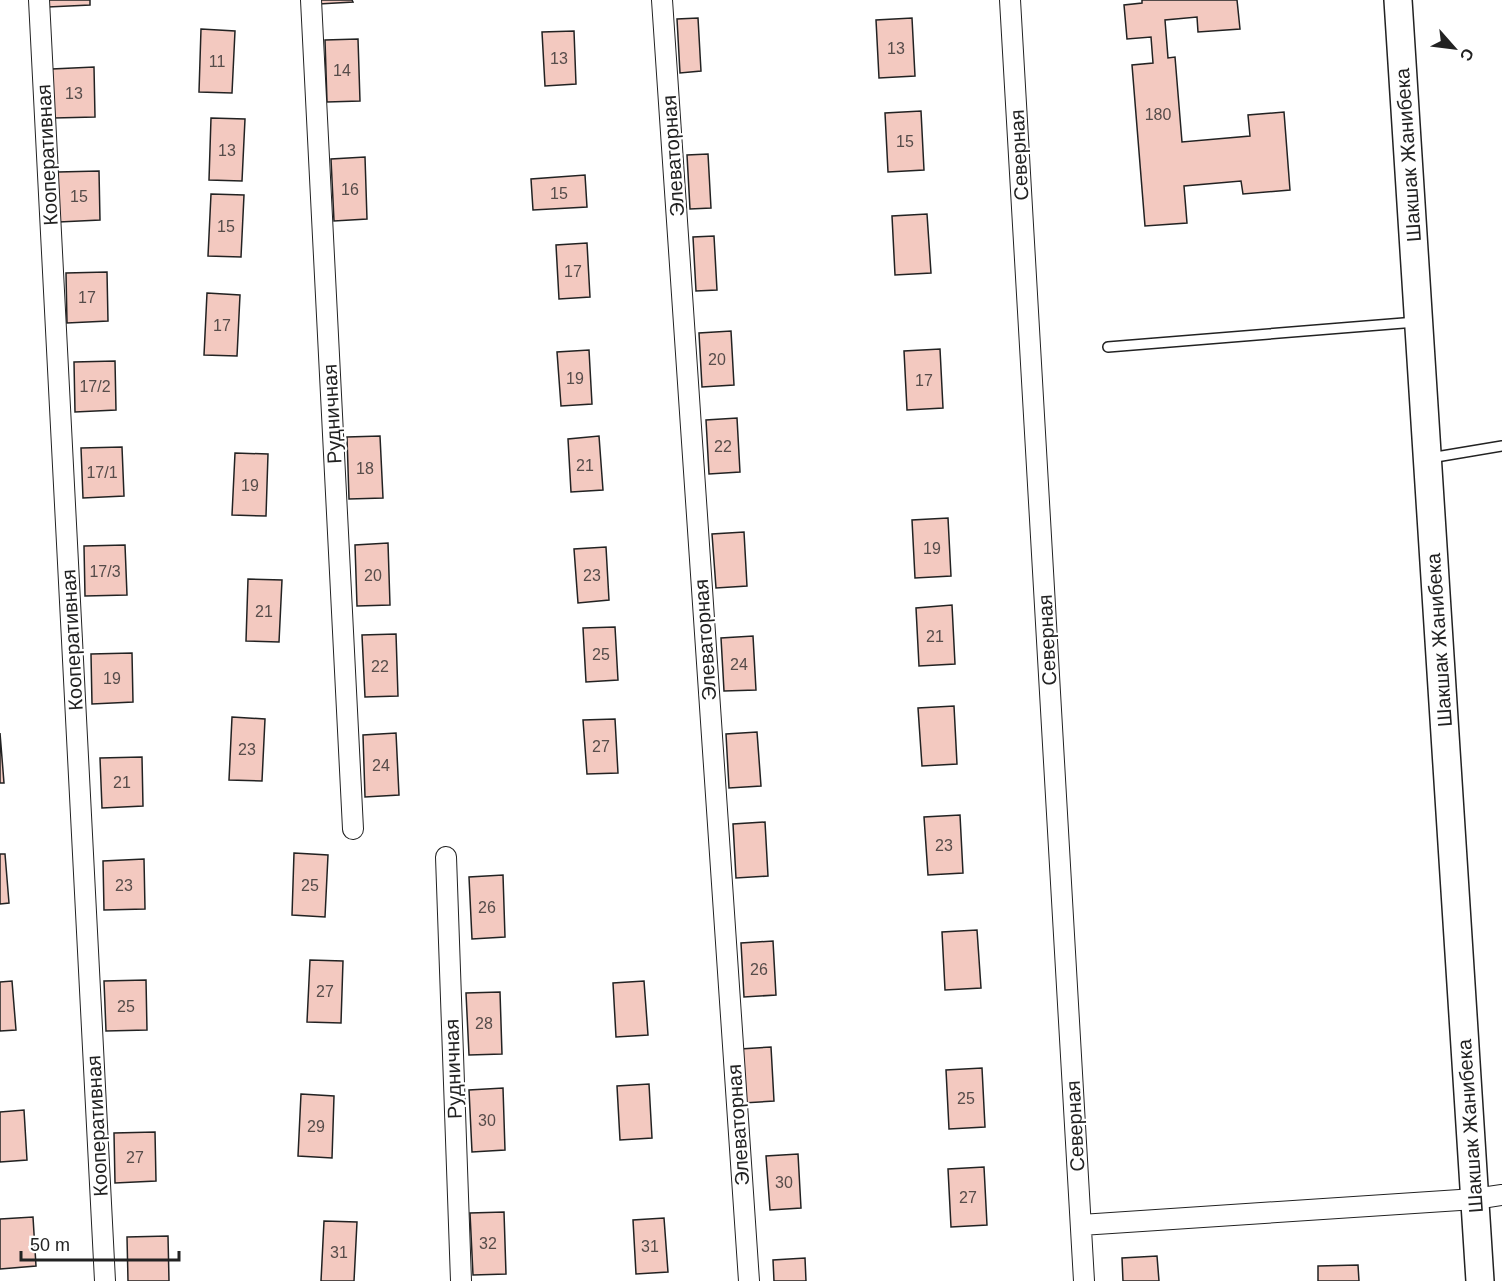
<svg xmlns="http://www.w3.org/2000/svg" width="1502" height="1281" font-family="Arial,sans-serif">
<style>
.building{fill:#f3c9c0;stroke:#222;stroke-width:1.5}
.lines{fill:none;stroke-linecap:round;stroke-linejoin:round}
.lane-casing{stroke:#222;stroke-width:12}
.street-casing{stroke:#222;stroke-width:22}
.secondary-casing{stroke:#222;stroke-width:30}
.lane{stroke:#fff;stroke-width:9}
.street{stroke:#fff;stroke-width:20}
.secondary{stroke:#fff;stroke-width:27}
.labels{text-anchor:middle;stroke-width:4.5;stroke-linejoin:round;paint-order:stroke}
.number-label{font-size:16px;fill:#564c4a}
.street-label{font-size:20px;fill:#222;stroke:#fff}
</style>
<rect width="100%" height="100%" fill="#fff"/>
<path class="building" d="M48 0H90V5L48 7Z
M319 0H352L353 2 319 4Z
M1142 0H1237L1240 29 1198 32 1197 17 1165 20 1168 58 1175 57 1182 142 1250 136 1248 115 1284 112 1290 190 1243 194 1241 181 1184 186 1187 223 1145 226 1132 65 1153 63 1151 37 1127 39 1124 5 1142 3Z
M698 18 701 71 680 73 677 19Z
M912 18 915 76 879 78 876 20Z
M201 29 235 31 232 93 199 92Z
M574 31 576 84 545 86 542 32Z
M358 39 360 101 327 102 325 40Z
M94 67 95 117 54 118 52 69Z
M921 111 924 170 888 172 885 113Z
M211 118 245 119 242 181 209 180Z
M708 154 711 208 690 209 687 155Z
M365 157 367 219 334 221 331 159Z
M99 171 100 220 59 222 58 172Z
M585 175 587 207 533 210 531 179Z
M211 194 244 195 241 257 208 256Z
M927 214 931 273 895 275 892 216Z
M714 236 717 290 696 291 693 237Z
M587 243 590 297 559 299 556 245Z
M107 272 108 321 67 323 66 273Z
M207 293 240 295 237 356 204 355Z
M731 331 734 385 702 387 699 333Z
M940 349 943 408 907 410 904 351Z
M589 350 592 404 561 406 557 352Z
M115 361 116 410 75 412 74 362Z
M737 418 740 472 709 474 706 420Z
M380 436 383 498 349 499 347 437Z
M599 436 603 490 571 492 568 439Z
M122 447 124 496 83 498 81 448Z
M235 453 268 454 266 516 232 515Z
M948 518 951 576 915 578 912 520Z
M744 532 747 586 716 588 712 534Z
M388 543 390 605 357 606 355 545Z
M125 545 127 595 85 596 84 546Z
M606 547 609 600 578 603 574 549Z
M248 579 282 580 279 642 246 641Z
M952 605 955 664 919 666 916 608Z
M615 627 618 680 586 682 583 628Z
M396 634 398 696 365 697 362 635Z
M753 636 756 690 724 691 721 638Z
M132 653 133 702 92 704 91 654Z
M954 706 957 764 922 766 918 708Z
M232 717 265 719 262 781 229 780Z
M615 719 618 773 587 774 583 720Z
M757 732 761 786 729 788 726 734Z
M0 733 4 783H0Z
M396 733 399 795 365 797 363 735Z
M142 757 143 806 102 808 100 758Z
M960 815 963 873 928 875 924 817Z
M765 822 768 876 736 878 733 824Z
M294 853 328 855 325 917 292 915Z
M0 854H5L9 903 0 904Z
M144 859 145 909 104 910 103 861Z
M503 875 505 937 472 939 469 877Z
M977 930 981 988 945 990 942 932Z
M773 941 776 995 744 997 741 943Z
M310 960 343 961 341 1023 307 1022Z
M146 980 147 1030 106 1031 104 981Z
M12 981 16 1030 0 1031V982Z
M644 981 648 1035 616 1037 613 983Z
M500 992 502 1054 469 1055 466 993Z
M771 1047 774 1101 743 1103 740 1049Z
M982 1068 985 1127 949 1129 946 1070Z
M649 1084 652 1138 620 1140 617 1086Z
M503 1088 505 1150 472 1152 469 1090Z
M301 1094 334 1096 332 1158 298 1156Z
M24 1110 27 1160 0 1162V1112Z
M155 1132 156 1181 115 1183 114 1133Z
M798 1154 801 1208 770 1210 766 1156Z
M984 1167 987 1225 951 1227 948 1169Z
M504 1212 506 1274 473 1275 470 1213Z
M33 1217 36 1266 0 1269V1219Z
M664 1218 668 1272 636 1274 633 1220Z
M324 1221 357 1222 354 1281H321Z
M168 1236 169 1281H128L127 1237Z
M1157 1256 1159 1281H1123L1122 1258Z
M805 1258 806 1281H774L773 1260Z
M1358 1265 1359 1281H1318V1266Z"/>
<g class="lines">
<g class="lane-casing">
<path id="lane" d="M1108 347 1416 322
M1430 458 1502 446"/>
</g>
<g class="street-casing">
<path id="street" d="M39 0 105 1281
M311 0 353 829
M662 0 749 1281
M1010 0 1084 1281
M446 857 461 1281
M1081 1225 1475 1199 1502 1195"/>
</g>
<g class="secondary-casing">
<path id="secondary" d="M1398 0 1480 1281"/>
</g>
<use href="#lane" class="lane"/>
<use href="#street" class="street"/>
<use href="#secondary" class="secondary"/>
</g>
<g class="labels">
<g class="number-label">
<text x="896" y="54">13</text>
<text x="559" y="64">13</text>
<text x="217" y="67">11</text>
<text x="342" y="76">14</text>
<text x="74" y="99">13</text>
<text x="1158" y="120">180</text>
<text x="905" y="147">15</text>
<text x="227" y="156">13</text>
<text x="350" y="195">16</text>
<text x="559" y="199">15</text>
<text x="79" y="202">15</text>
<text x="226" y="232">15</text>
<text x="573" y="277">17</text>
<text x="87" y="303">17</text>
<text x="222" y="331">17</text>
<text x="717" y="365">20</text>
<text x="575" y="384">19</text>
<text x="924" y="386">17</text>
<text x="95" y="392">17/2</text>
<text x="723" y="452">22</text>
<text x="585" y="471">21</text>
<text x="365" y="474">18</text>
<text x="102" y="478">17/1</text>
<text x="250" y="491">19</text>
<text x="932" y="554">19</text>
<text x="105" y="577">17/3</text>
<text x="373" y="581">20</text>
<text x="592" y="581">23</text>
<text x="264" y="617">21</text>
<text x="935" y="642">21</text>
<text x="601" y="660">25</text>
<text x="739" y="670">24</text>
<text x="380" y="672">22</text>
<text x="112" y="684">19</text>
<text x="601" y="752">27</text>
<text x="247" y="755">23</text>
<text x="381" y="771">24</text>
<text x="122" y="788">21</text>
<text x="944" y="851">23</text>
<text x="124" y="891">23</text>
<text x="310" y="891">25</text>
<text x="487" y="913">26</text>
<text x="759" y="975">26</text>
<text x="325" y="997">27</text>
<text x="126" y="1012">25</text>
<text x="484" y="1029">28</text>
<text x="966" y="1104">25</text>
<text x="487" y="1126">30</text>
<text x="316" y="1132">29</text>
<text x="135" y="1163">27</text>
<text x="784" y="1188">30</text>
<text x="968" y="1203">27</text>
<text x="488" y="1249">32</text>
<text x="650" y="1252">31</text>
<text x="339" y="1258">31</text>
</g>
<g class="street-label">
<text transform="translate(47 155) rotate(-93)" y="7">Кооперативная</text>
<text transform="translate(1019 155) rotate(-93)" y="7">Северная</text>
<text transform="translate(1408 155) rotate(-94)" y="7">Шакшак Жанибека</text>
<text transform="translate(673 156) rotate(-94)" y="7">Элеваторная</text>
<text transform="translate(332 414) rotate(-93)" y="7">Рудничная</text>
<text transform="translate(72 640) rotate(-93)" y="7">Кооперативная</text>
<text transform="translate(705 640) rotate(-94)" y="7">Элеваторная</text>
<text transform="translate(1047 640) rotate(-93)" y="7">Северная</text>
<text transform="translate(1439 640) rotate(-94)" y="7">Шакшак Жанибека</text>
<text transform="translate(453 1069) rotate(-92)" y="7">Рудничная</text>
<text transform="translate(738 1125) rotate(-94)" y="7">Элеваторная</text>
<text transform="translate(97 1126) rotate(-93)" y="7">Кооперативная</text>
<text transform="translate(1075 1126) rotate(-93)" y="7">Северная</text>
<text transform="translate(1470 1126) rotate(-94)" y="7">Шакшак Жанибека</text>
</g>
</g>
<g transform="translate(1454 48) rotate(118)" stroke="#ffffff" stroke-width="4.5" paint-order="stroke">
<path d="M0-4.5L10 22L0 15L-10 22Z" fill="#222222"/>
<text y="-9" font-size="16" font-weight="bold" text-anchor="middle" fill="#222222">С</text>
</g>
<path d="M21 1251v9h158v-9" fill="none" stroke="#222222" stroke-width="3"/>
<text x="30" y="1251" font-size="18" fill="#222222" stroke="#ffffff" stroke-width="4.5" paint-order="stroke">50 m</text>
</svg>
